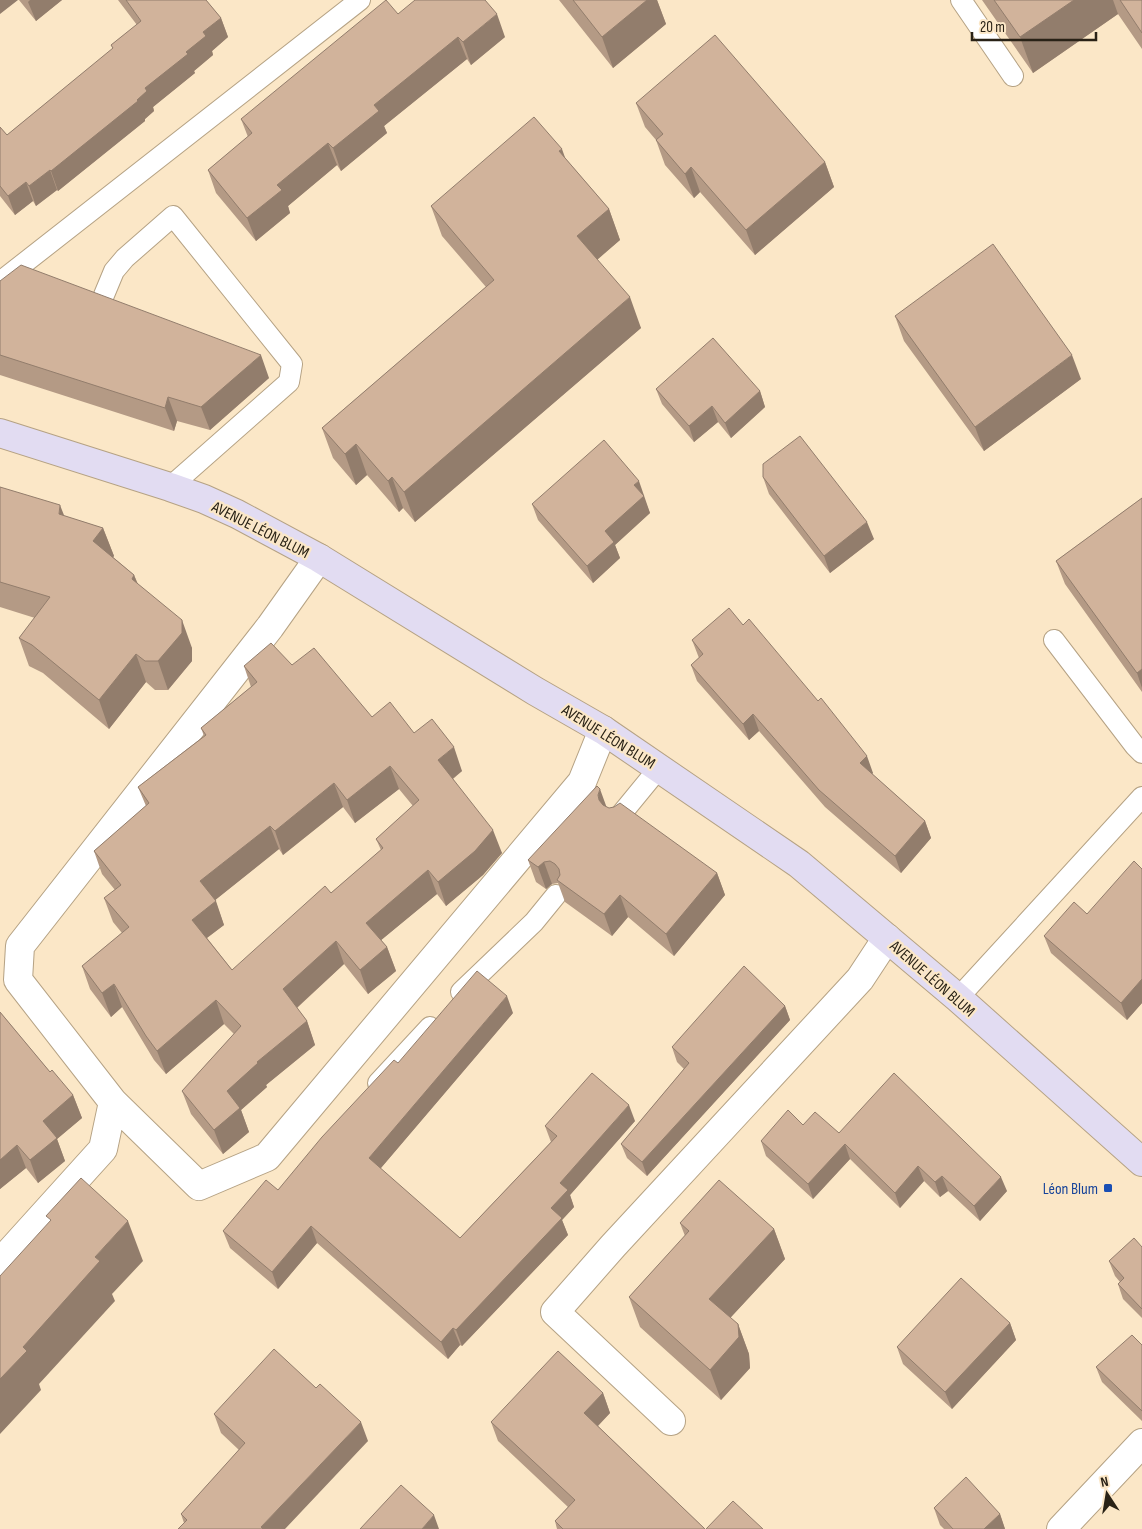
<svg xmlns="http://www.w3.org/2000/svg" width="1142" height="1529" font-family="'Sofia Sans Condensed',sans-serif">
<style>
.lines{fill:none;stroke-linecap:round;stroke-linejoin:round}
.lane-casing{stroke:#b5a284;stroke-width:22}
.street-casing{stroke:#b5a284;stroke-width:30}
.secondary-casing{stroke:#b5a284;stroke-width:30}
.lane{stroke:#fff;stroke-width:20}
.street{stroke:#fff;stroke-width:28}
.secondary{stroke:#e2dcf2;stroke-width:28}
.wall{fill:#b49a85;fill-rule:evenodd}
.shaded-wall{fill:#927d6c}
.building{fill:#d1b39b;stroke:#927d6c;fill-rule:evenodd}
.transit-dot{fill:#1a4fb4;stroke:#fbe7c7;stroke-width:2}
.labels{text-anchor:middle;stroke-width:4.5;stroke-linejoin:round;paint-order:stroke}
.street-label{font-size:16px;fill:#292216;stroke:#fbe7c7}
.transit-label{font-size:16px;fill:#164399;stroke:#fbe7c7;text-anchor:end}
</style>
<rect width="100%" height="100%" fill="#fbe7c7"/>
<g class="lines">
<g class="lane-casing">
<path id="lane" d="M961 0 1013 76
M0 282 360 0
M104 295 114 271 125 258 173 216 292 364 289 382 170 487
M1054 640 1135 746 1142 753
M618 818 659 768
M461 992 534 922 556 895
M958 998 1142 797
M378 1083 430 1027"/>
</g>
<g class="street-casing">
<path id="street" d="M319 558 270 627 20 946 18 980 113 1102 199 1186 267 1157 582 782 603 730
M0 1263 103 1149 113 1102
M671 1421 555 1312 613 1246 860 979 887 938
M1061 1529 1142 1443"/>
</g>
<g class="secondary-casing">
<path id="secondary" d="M0 433 170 487 204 499 237 514 319 558 535 691 603 730 799 864 958 998 1142 1162"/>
</g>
<use href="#lane" class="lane"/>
<use href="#street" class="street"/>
<use href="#secondary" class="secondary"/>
</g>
<path class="wall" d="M19 0H62L36 21Z
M118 0H206L221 18 228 37 212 51 213 55 194 71 195 73 153 107 154 111 145 119V121L58 191 57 190 36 206 33 201 15 215 0 196V127L7 135 113 49 111 45 137 25Z
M559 0H657L666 24 613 68Z
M982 0H1142V49L1118 14 1033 73Z
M398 14 505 37 471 65 467 59 384 126 387 133 341 171 337 165 288 206 290 213 256 241 216 193 208 170 248 137 241 119Z
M636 103 825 162 834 187 755 255 700 192 694 198 665 165 656 140 645 127Z
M565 158 609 209 620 240 597 259 641 328 415 522 403 508 399 512 367 475 356 485 333 458 322 428 486 287 442 236 431 206Z
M0 281 269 378 210 430 177 421 174 431 0 375Z
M895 316 1081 379 984 451 904 341Z
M656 389 760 391 765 407 731 438 718 422 694 442 662 404Z
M763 477 874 539 830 573 769 494Z
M0 487 64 516 103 528 114 556 113 557 134 575 138 584 192 648V661L168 690H155L146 682 109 729 43 673 29 666 19 638 35 618 0 607Z
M644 498 650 513 615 545 620 558 593 583 538 520 532 504 645 498Z
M1142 498V692L1065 584 1056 561Z
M743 625 873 773 872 774 925 821 931 838 901 873 825 807 759 731 749 740 697 681 691 665 699 658 692 640Z
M292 665 372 717 414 733 462 771 453 779 502 853 483 875 446 906 437 894 381 940 387 947 396 971 368 994 344 964 297 1008 307 1021 315 1045 266 1085 267 1087 241 1110 249 1132 223 1154 191 1114 182 1091 234 1034 224 1024 166 1074 154 1060 122 1007 111 1017 90 989 82 966 122 933 113 922 104 898 115 890 102 874 94 851 146 806 138 787 204 736 201 728 251 687 244 666ZM399 789 413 806 376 839 381 850 331 893 232 970 207 938 224 925 215 900 279 849 283 855 343 807 355 823Z
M607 807 717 873 725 895 674 956 628 917 612 936 565 902 558 883 552 884 546 889 536 882 528 860Z
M1142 869V1003L1127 1020 1051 953 1044 936 1087 914Z
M785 1006 790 1020 647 1176 627 1158 621 1144 684 1069 677 1062 672 1047Z
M0 1012 50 1072 73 1095 82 1118 57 1139 65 1161 38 1183 26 1168 0 1189Z
M513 1013 380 1169 460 1238 551 1142 545 1126 635 1121 570 1195 574 1207 562 1220 568 1235 462 1346 460 1345 448 1359 317 1243 278 1289 230 1248 223 1231 278 1190 398 1063Z
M839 1133 1007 1191 980 1221 948 1191 940 1197 924 1181 900 1208 850 1159 813 1199 766 1156 761 1141Z
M680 1223 774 1229 785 1259 730 1318 738 1324 749 1354 750 1368 721 1400 640 1327 629 1297 685 1236Z
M1142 1247V1318L1123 1299 1118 1284 1120 1282 1115 1276 1109 1261Z
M1010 1323 1016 1340 952 1409 903 1364 897 1347Z
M1142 1345V1421L1102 1382 1096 1367Z
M603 1393 610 1413 598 1426 705 1529H557L555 1521 568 1507 498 1441 491 1422Z
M214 1414 368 1441 184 1523 181 1514 239 1450 221 1433Z
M934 1508 1000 1514 1005 1529H944L940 1525Z"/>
<path class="shaded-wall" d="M0 0H18L0 14Z
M30 0H62L36 21 28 2Z
M647 0H657L666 24 613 68 602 37Z
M1074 0H1113L1118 14 1033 73 1020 37Z
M497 14 505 37 471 65 463 42Z
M221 18 228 37 212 51 213 55 194 71 195 73 153 107 154 111 145 119V121L58 191 51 171 137 100 145 88 186 52 203 32Z
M458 37 467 59 384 126 387 133 341 171 333 148 374 105Z
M328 143 337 165 288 206 290 213 256 241 247 218 277 185Z
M562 149 573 180 559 151Z
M825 162 834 187 755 255 746 230Z
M691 167 700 192 694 198 685 174Z
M50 170 57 190 36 206 29 186Z
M26 182 33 201 15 215 8 196Z
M609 209 620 240 589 267 577 236Z
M630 297 641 328 415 522 404 492Z
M261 355 269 378 210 430 201 407Z
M1072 355 1081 379 984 451 975 427Z
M760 391 765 407 731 438 725 423Z
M168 397 177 421 174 431 165 408Z
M712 406 718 422 694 442 689 426Z
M356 444 367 475 356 485 345 454Z
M392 477 403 508 399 512 388 481Z
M639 481 650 513 615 545 620 558 593 583 587 566 605 531 634 485Z
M60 505 71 533 59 514Z
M867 522 874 539 830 573 824 556Z
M103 528 114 556 103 570 93 541Z
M134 575 145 603 132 579Z
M182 620 192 648V661L168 690 158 661Z
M136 654 146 682 109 729 99 700Z
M1142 669V688L1137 673Z
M753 714 759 731 749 740 743 724Z
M454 747 462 771 446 784 438 760Z
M867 756 873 773 866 780 860 763Z
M390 766 399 789 355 823 347 800Z
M334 783 343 807 283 855 275 831Z
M600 789 608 811 606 817 599 800 598 795Z
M925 821 931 838 901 873 895 856Z
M270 826 279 849 209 905 200 881Z
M493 830 502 853 483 875 446 906 438 882Z
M544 862 552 884 546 889 538 867Z
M428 870 437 894 374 946 366 923Z
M717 873 725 895 674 956 666 934Z
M620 895 628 917 612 936 604 914Z
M216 901 224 925 200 943 192 920Z
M336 941 344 964 291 1013 283 989Z
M387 947 396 971 368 994 360 970Z
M1142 979V1003L1127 1020 1121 1003Z
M114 984 122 1007 111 1017 102 993Z
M507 996 513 1013 375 1175 369 1158Z
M216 1000 224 1024 166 1074 157 1051Z
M785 1006 790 1020 647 1176 642 1162Z
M307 1021 315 1045 266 1085 267 1087 241 1110 249 1132 223 1154 214 1130 227 1091 257 1062Z
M73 1095 82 1118 57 1139 65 1161 38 1183 30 1160 43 1121Z
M629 1105 635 1121 570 1195 574 1207 562 1220 568 1235 462 1346 456 1330 551 1208 560 1183Z
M845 1144 850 1159 813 1199 808 1184Z
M17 1145 26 1168 0 1189V1160Z
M918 1166 924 1181 900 1208 895 1193Z
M942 1176 948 1191 940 1197 935 1182Z
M1001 1177 1007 1191 980 1221 974 1206Z
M128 1221 143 1261 112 1294 115 1301 39 1384 41 1390 0 1434V1379L23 1347 95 1257Z
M311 1226 317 1243 278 1289 272 1272Z
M774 1229 785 1259 720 1329 709 1299Z
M1010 1323 1016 1340 952 1409 945 1392Z
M738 1324 749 1354 750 1368 721 1400 710 1370Z
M453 1328 460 1345 448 1359 441 1342Z
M603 1393 610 1413 591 1433 584 1413Z
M361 1422 368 1441 285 1529H262L261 1527Z
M1000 1514 1005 1529H984Z
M434 1515 439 1529H422Z"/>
<path class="building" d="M126 0H206L221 18 203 32 206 36 186 52 188 54 145 88 147 91 137 100 138 101 51 171 50 170 29 186 26 182 8 196 0 186V127L7 135 113 48 111 45 141 21Z
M386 0 398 14 415 0H485L497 14 463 42 458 37 374 105 379 111 333 148 328 143 277 185 282 190 247 218 208 170 252 133 241 119Z
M573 0H647L602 37Z
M994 0H1074L1020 37Z
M1120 0H1142V33Z
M715 35 825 162 746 230 691 167 685 174 656 140 663 134 636 103Z
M534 117 562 149 559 151 609 209 577 236 630 297 404 492 392 477 388 481 356 444 345 454 322 428 494 280 431 206Z
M993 244 1072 355 975 427 895 316Z
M21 265 261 355 201 407 168 397 165 408 0 355V281Z
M713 338 760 391 725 423 712 406 689 426 656 389Z
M800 436 867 522 824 556 763 477V464Z
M604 440 639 481 634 485 644 496 605 531 614 542 587 566 532 504Z
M0 487 60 505 59 514 103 528 93 541 134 575 132 579 182 620V633L158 661H145L136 654 99 700 32 645 19 638 50 597 0 582Z
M1142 498V669L1137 673 1056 561Z
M729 608 743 625 749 619 818 701 821 698 867 756 860 763 925 821 895 856 819 790 753 714 743 724 691 665 703 654 692 640Z
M271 643 292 665 314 648 372 717 390 702 414 733 432 719 454 747 438 760 493 830 475 851 438 882 428 870 366 923 387 947 360 970 336 941 283 989 307 1021 257 1062 258 1063 227 1091 240 1108 214 1130 182 1091 241 1026 216 1000 157 1051 146 1036 114 984 102 993 82 966 129 927 104 898 121 885 94 851 149 803 138 787 206 735 201 728 257 682 244 666ZM390 766 419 800 376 839 383 848 331 893 325 886 232 970 192 920 216 901 200 881 270 826 275 831 334 783 347 800Z
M597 786 600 789 598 795 599 800 603 805 609 808 614 807 620 803 717 873 666 934 620 895 604 914 557 880 560 875 559 869 555 864 550 861 544 862 538 867 528 860Z
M1134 861 1142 869V979L1121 1003 1044 936 1074 902 1087 914Z
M744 966 785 1006 642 1162 621 1144 689 1063 672 1047Z
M477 971 507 996 369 1158 460 1238 557 1136 545 1126 592 1073 629 1105 560 1183 568 1190 551 1208 562 1218 456 1330 453 1328 441 1342 311 1226 272 1272 223 1231 266 1180 278 1190 322 1137 394 1060 398 1063Z
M0 1012 50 1072 52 1070 73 1095 43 1121 57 1138 30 1160 17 1145 0 1160Z
M894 1073 1001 1177 974 1206 942 1176 935 1182 918 1166 895 1193 845 1144 808 1184 761 1141 788 1110 803 1125 815 1112 839 1133Z
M81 1178 128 1221 95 1257 100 1261 23 1347 27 1351 0 1379V1276L51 1220 46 1216Z
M719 1180 774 1229 709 1299 738 1324 739 1337 710 1370 629 1297 689 1231 680 1223Z
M1134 1238 1142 1247V1309L1118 1284 1124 1278 1109 1261Z
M961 1278 1010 1323 945 1392 897 1347Z
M1132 1335 1142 1345V1411L1096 1367Z
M274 1349 316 1388 320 1384 361 1422 261 1527 263 1529H178L187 1520 181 1514 245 1443 214 1414Z
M558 1351 603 1393 584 1413 705 1529H563L555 1521 575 1500 491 1422Z
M966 1477 1000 1514 984 1529H953L934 1508Z
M401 1485 434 1515 422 1529H360Z
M733 1501 763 1529H706Z"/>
<rect class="transit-dot" x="1103" y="1183" width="10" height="10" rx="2.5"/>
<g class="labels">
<g class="street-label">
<text transform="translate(261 529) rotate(27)" y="6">AVENUE LÉON BLUM</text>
<text transform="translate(609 736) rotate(32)" y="6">AVENUE LÉON BLUM</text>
<text transform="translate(933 978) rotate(41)" y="6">AVENUE LÉON BLUM</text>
</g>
<g class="transit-label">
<text x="1098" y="1194">Léon Blum</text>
</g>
</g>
<g transform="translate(1107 1494) rotate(348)" stroke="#fbe7c7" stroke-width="4" paint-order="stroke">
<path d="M0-4L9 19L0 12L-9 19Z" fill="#292216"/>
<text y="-8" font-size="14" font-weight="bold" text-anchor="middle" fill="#292216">N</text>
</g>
<path d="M972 32v8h124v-8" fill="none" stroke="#292216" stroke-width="2.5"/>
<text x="980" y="32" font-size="15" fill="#292216" stroke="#fbe7c7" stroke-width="4" paint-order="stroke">20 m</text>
</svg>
